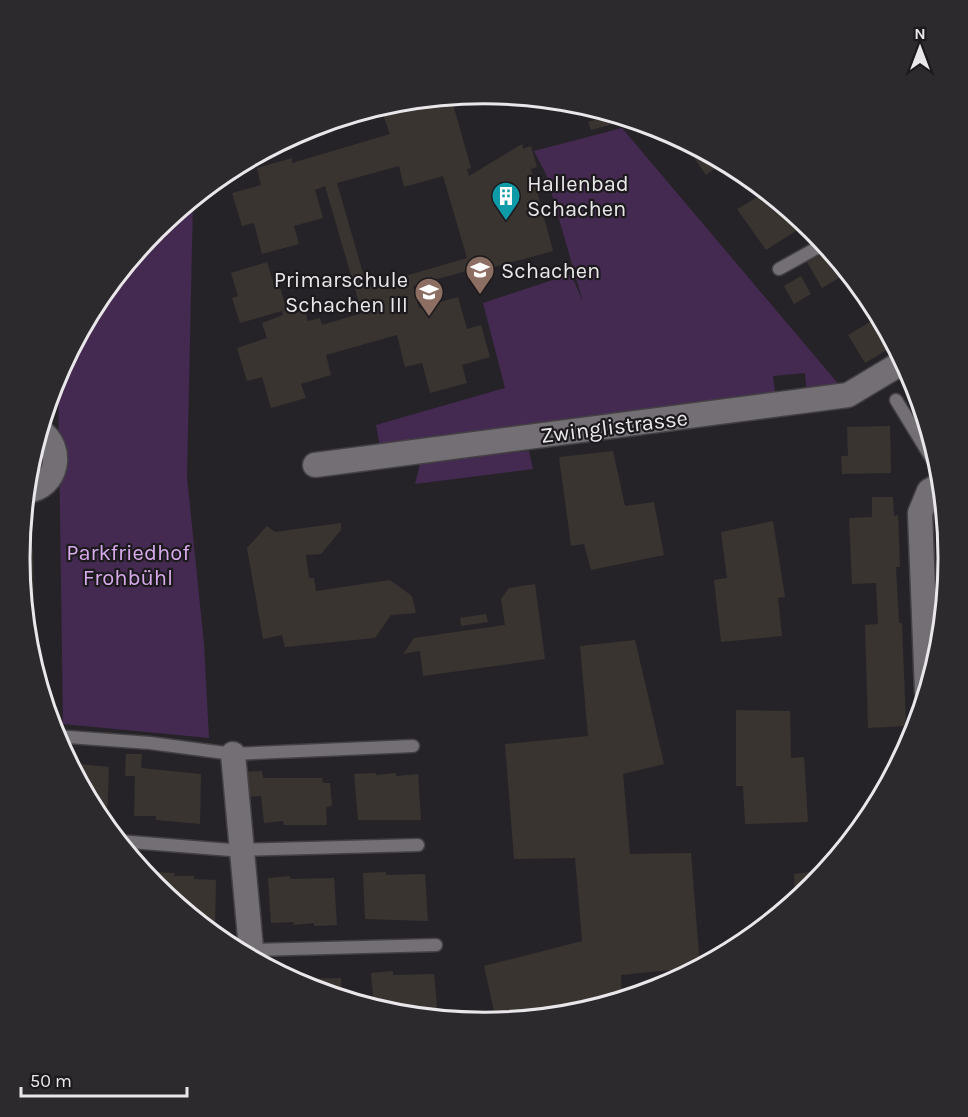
<svg xmlns="http://www.w3.org/2000/svg" width="968" height="1117" font-family="Karla,sans-serif">
<style>
.green{fill:#442a50}
.building{fill:#393430;fill-rule:evenodd}
.lines{fill:none;stroke-linecap:round;stroke-linejoin:round}
.service-casing{stroke:#444145;stroke-width:15}
.minor-casing{stroke:#444145;stroke-width:27}
.service{stroke:#736f75;stroke-width:12}
.minor{stroke:#736f75;stroke-width:24}
.labels{text-anchor:middle;stroke-width:4.5;stroke-linejoin:round;paint-order:stroke}
.poi-label{font-size:22px;fill:#eae7eb;stroke:#1d1a1e;text-anchor:start}
.street-label{font-size:22px;fill:#eae7eb;stroke:#1d1a1e}
.park-label{font-size:22px;fill:#d7aaeb;stroke:#1d1a1e}
.rim{fill:none;stroke:#eae7eb;stroke-width:3}
</style>
<rect width="100%" height="100%" fill="#262328"/>
<path class="green" d="M622 128 841 387 807 394 805 373 773 376 775 392 380 447 376 425 505 388 483 303 571 274 583 302 546 174 534 151Z
M193 199 187 477 204 644 209 738 63 724 58 374 98 300 156 230Z
M529 451 533 469 415 484 421 460Z"/>
<path class="building" d="M451 97 471 168 467 169 469 176 522 144 523 149 531 146 537 167 531 169 553 251 480 271V267L413 286 419 308 458 297 467 329 481 325 490 357 462 365 467 383 430 393 422 363 405 367 397 335 326 355 331 375 301 384 306 398 271 408 262 377 247 381 237 348 267 338 262 323 283 315 282 311 240 323 232 298 238 296 231 273 267 262 275 288 280 287 286 308 302 303 308 321 320 318 322 325 362 313 325 186 315 190 323 218 294 226 299 244 262 254 254 223 242 226 232 193 261 185 257 168 292 158V163L390 134 381 109 406 102ZM399 166 404 187 443 176 467 258 367 287 337 183Z
M607 116 610 125 591 130 588 122Z
M630 120 640 123 642 127 633 132 628 121Z
M694 146 727 164 728 165 722 168 720 165 706 175 693 156 698 153Z
M743 173 753 181 757 184 752 188Z
M766 192 795 216 802 227 766 250 737 209Z
M829 250 847 273 822 288 807 262Z
M801 276 811 294 794 304 784 286Z
M875 319 892 347 865 363 848 335Z
M890 426 891 473 842 474 841 456H848L847 427Z
M613 451 625 506 654 502 664 555 591 570 584 544 571 546 559 457Z
M872 497H893L894 516 898 515 900 567H896L899 623H902L906 726 868 728 865 625 878 624 876 583 852 584 849 518 872 517Z
M773 521 785 597 778 598 782 636 721 642 714 580 727 578 721 532Z
M341 523V530L321 554 306 555 309 578H314L316 591 390 580 412 596 416 613 391 615 375 638 285 647 282 635 263 639 247 548 267 526 275 532Z
M22 535H28V548H33L34 613H30V624H26L20 558Z
M535 584 545 659 423 676 420 651 403 654 414 638 505 625 501 599 509 588Z
M486 614 488 622 461 626 460 618Z
M635 640 664 764 623 774 630 854 691 853 700 967 621 975 622 1000 581 1012 496 1020 484 966 582 941 575 858 514 859 505 744 588 736 580 646Z
M736 710 790 711 791 758 804 757 808 822 745 824 743 786H736Z
M126 754H142L141 768 201 774 200 824 156 820V816H134L135 776H125Z
M69 763 109 767 107 818 98 816Z
M262 771 263 778H322L323 783H330L332 806 326 807 327 825H284L283 821 264 823 261 796 247 797 245 772Z
M376 773V775L396 773V776L418 774 421 820H358L354 774Z
M138 865 154 866V872L175 873 174 876H194V879L216 880 215 928H205L155 887Z
M826 870 812 887 795 901 794 874Z
M386 872V875L425 874 428 921 365 919 363 873Z
M290 876V879L334 878 337 925 314 926V923L294 925 293 922 271 923 268 878Z
M393 971V975L434 974 438 1018 393 1014 374 1008 371 973Z
M300 976 301 979 341 978 342 999 306 988 286 977Z"/>
<g class="lines">
<g class="service-casing">
<path id="service" d="M779 269 824 244
M896 400 940 472
M924 622H942
M55 736 150 743 233 754 413 746
M118 841 231 850 418 845
M252 950 436 945"/>
</g>
<g class="minor-casing">
<path id="minor" d="M315 465 848 395 903 362
M26 491C58 488 65 447 40 431
M927 692 920 513 929 491 941 484
M233 754 252 959"/>
</g>
<use href="#service" class="service"/>
<use href="#minor" class="minor"/>
</g>
<defs>
<g id="building-pin" transform="scale(1.5)"><path d="M0 17L-7.5 6A9.5 9.5 0 1 1 7.5 6Z" fill="#0f9aa8" stroke="#1d1a1e"/><path d="M-4-6H4V6H1V3H-1V6H-4ZM-2.5-4.3h1.7v1.8h-1.7ZM.8-4.3h1.7v1.8H.8ZM-2.5-1h1.7V.8h-1.7ZM.8-1h1.7V.8H.8Z" fill="#fff"/></g>
<g id="school-pin" transform="scale(1.5)"><path d="M0 17L-7.5 6A9.5 9.5 0 1 1 7.5 6Z" fill="#8d6e63" stroke="#1d1a1e"/><path d="M0-5L7-2L0 1L-7-2ZM-4 1L0 2.5L4 1V4Q0 6-4 4Z" fill="#fff"/></g>
</defs>
<g fill-rule="evenodd">
<use href="#building-pin" x="506" y="196"/>
<use href="#school-pin" x="480" y="270"/>
<use href="#school-pin" x="429" y="292"/>
</g>
<g class="labels">
<g class="poi-label">
<text x="527" y="191">Hallenbad<tspan x="527" dy="25">Schachen</tspan></text>
<text x="501" y="278">Schachen</text>
<text x="408" y="287" text-anchor="end">Primarschule<tspan x="408" dy="25">Schachen III</tspan></text>
</g>
<g class="street-label">
<text transform="translate(614 426) rotate(-7)" y="8">Zwinglistrasse</text>
</g>
<g class="park-label">
<text x="128" y="560">Parkfriedhof<tspan x="128" dy="25">Frohbühl</tspan></text>
</g>
</g>
<path d="M0 0H968V1117H0ZM30 558a454 454 0 1 1 908 0a454 454 0 1 1-908 0Z" fill="#2d2a2e" fill-rule="evenodd"/>
<path class="rim" d="M30 558a454 454 0 1 1 908 0a454 454 0 1 1-908 0Z"/>
<g transform="translate(920 48)" stroke="#1d1a1e" stroke-width="4.5" paint-order="stroke">
<path d="M0-4.5L10 22L0 15L-10 22Z" fill="#eae7eb"/>
<text y="-9" font-size="16" font-weight="bold" text-anchor="middle" fill="#eae7eb">N</text>
</g>
<path d="M21 1087v9h166v-9" fill="none" stroke="#eae7eb" stroke-width="3"/>
<text x="30" y="1087" font-size="18" fill="#eae7eb" stroke="#1d1a1e" stroke-width="4.5" paint-order="stroke">50 m</text>
</svg>
